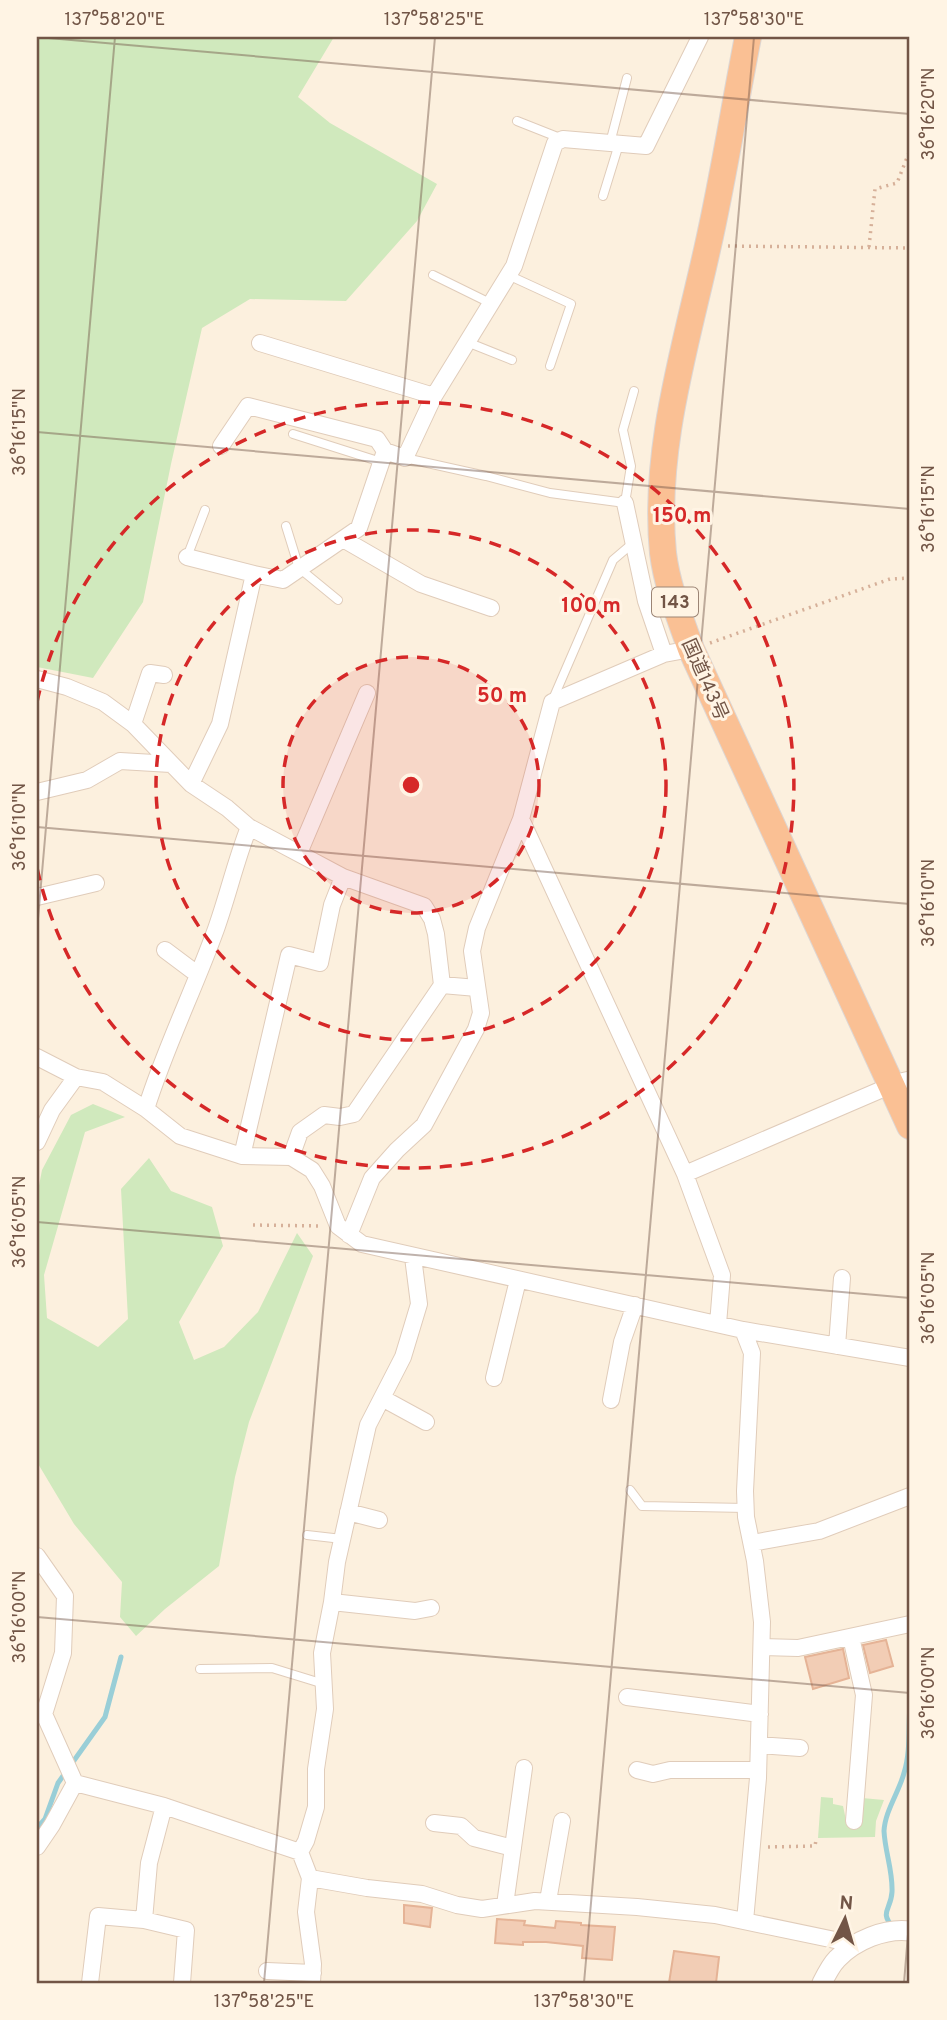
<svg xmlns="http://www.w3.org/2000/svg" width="947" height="2020" font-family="Overpass,'Noto Sans JP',sans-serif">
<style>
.green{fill:#d0e9bd}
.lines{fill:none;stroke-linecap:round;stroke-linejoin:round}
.stream{stroke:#99ced7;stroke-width:5}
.building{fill:#f2cdb5;stroke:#e5b396;stroke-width:2}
.service-casing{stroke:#e0ccba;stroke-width:10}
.minor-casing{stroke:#e0ccba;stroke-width:18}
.tertiary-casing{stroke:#e0ccba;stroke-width:21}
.trunk-casing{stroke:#ddd6d3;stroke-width:28}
.path{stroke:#d6b099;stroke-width:3.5;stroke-dasharray:2 5;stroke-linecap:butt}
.service{stroke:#fff;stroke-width:8}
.minor{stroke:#fff;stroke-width:16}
.tertiary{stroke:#fff;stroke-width:19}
.trunk{stroke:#fac094;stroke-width:26}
.ticks{fill:none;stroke:#725546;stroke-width:2;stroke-opacity:0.45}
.ring{fill:none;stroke:#d62828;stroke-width:3.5;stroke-dasharray:12 9}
.labels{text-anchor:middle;stroke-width:6;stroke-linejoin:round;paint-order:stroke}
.shield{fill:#fff4e4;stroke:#9c8575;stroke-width:2}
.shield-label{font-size:18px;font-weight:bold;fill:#725546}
.street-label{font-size:19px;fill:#725546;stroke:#fff4e4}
.centre{fill:#d62828;stroke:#fff4e4;stroke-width:3.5}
.ring-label{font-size:21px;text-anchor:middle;font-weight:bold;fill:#d62828;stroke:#fff4e4;stroke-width:6;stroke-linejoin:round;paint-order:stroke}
.neatline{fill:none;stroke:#725546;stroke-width:2.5}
.ticks-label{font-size:18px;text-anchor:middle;fill:#725546}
</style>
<rect width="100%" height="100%" fill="#fcf0de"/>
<path class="green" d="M37 37H334L298 97 330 123 437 184 417 221 346 301 250 299 202 328 171 464 143 602 93 678 37 667Z
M93 1104 125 1117 85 1132 44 1275 47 1318 98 1347 128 1319 121 1189 149 1158 171 1191 212 1207 223 1246 179 1322 194 1360 224 1347 258 1312 297 1233 313 1256 249 1422 235 1477 219 1566 165 1609 136 1636 120 1617 122 1582 74 1524 37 1462V1196L42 1170 71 1115Z
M821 1797 833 1798V1804L843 1806 846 1820 862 1798 884 1800 876 1821 875 1837 818 1838Z"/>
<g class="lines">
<path class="stream" d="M37 1828 45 1819 58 1783 105 1717 121 1657
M893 1927C879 1912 891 1910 892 1892 893 1871 885 1852 884 1831 885 1811 899 1792 904 1773 911 1751 908 1727 910 1705"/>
</g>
<path class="building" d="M886 1640 893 1666 870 1673 863 1645Z
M843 1649 849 1678 813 1689 805 1657Z
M404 1905 432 1908 430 1927 404 1923Z
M497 1919 525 1921 524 1925 555 1928 556 1921 581 1923V1925L615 1927 612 1960 582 1958 583 1946 546 1942H523V1945L495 1943Z
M674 1951 719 1957 716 1983H669Z"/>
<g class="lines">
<g class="service-casing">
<path id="service" d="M517 121 560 138
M610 143 627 78
M603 196 619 144
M433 275 490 303
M508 275 571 304 550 366
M467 342 512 360
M293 434 381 462
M405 458 486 476 550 493 625 503 631 466 623 430 634 391
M286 526 299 568 338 600
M187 557 205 510
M553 699 613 560 633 543
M630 1490 642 1506 746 1508
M307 1535 342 1539
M200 1669 272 1668 324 1684"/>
</g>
<g class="minor-casing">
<path id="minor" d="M260 343 434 396
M221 446 248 406 377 439 385 451
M625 503 646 601 664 654
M343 539 421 584 491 608
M187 557 254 574
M691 649 664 654 552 702 521 819 685 1174 722 1275 718 1324
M37 679 67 687 103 702 133 724 191 784 227 808 249 827C236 860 228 895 216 929 194 990 165 1048 146 1109
M133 724 150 673 164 675
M191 784 220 724 254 574 283 580 359 528 385 451 405 458 434 396 514 266 555 143 563 139 646 146 700 37
M37 792 87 780 120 761 171 764
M249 827 343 877 424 906 432 919 436 934 442 985 354 1114 340 1117 324 1115 300 1132 291 1157
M299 853 367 693
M37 897 96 883
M165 950 197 974
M442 985 477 988
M37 1057 76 1077 103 1082 146 1109 180 1136 242 1156 291 1157 312 1170 322 1186 338 1226 362 1244 743 1330 910 1358
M37 1142 52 1110 76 1077
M242 1156 289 955 320 963 332 905 343 877
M685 1174 892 1085
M349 1235 372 1178 397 1150 424 1125 476 1029 481 1013 472 951 477 928 521 819
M743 1330 752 1353 745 1491 746 1517 755 1561 762 1622 758 1778 745 1921
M837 1346 842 1278
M494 1378 518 1280
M382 1398 426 1422
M611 1400 622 1342 635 1305
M348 1512 379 1520
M752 1543 819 1531 910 1496
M37 1556 65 1596 63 1653 44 1714 75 1783
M332 1602 415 1611 431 1608
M851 1637 864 1695 854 1821
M762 1647 798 1648 910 1624
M627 1697 760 1714
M759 1745 800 1748
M637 1770 653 1774 670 1770H758
M75 1783 164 1806 300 1852 310 1878 306 1912 313 1964 312 1983
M164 1806 149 1863 144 1920 186 1930 182 1983
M434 1823 461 1826 474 1838 513 1848
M37 1847 52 1825 75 1783
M300 1852 306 1841 316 1807V1769L325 1709 322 1653 332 1602 337 1562 368 1425 403 1357 419 1304 413 1257
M310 1878 367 1888 422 1894 457 1905 482 1909 535 1901 637 1907 715 1915 854 1944
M548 1901 562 1821
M505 1905 524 1768
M267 1971 313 1973
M90 1983 98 1916 144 1920"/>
</g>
<g class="tertiary-casing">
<path id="tertiary" d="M892 1085 910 1081
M822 1983C826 1975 831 1965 837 1959 855 1940 885 1928 910 1931"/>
</g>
<g class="trunk-casing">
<path id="trunk" d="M748 37C734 108 723 180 707 250 685 349 653 451 663 553 667 586 680 618 691 649L910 1126"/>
</g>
<path class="path" d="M728 246 910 248
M869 247 875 189 897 183 910 150
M710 643 890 579 910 578
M253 1225 321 1226
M768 1847 815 1846 816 1840"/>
<use href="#service" class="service"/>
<use href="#minor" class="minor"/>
<use href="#tertiary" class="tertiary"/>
<use href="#trunk" class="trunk"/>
</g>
<path class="ticks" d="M37 37 910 114M37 432 910 509M37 827 910 904M37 930 115 37M37 1222 910 1298M37 1617 910 1693M264 1983 435 37M584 1983 754 37M904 1983 910 1910"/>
<circle cx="411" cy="785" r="128" fill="#d62828" fill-opacity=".12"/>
<g class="ring">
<circle cx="411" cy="785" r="128"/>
<circle cx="411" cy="785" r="255"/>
<path d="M37 702A383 383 0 1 1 37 868"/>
</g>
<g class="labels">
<rect class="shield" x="652" y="587.5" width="46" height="29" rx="5"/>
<g class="shield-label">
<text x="675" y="608">143</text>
</g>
<g class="street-label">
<text transform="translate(706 679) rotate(66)" y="7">国道143号</text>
</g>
</g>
<circle cx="411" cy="785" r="10" class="centre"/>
<g class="ring-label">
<text x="682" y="522">150 m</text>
<text x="591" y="612">100 m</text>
<text x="502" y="702">50 m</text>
</g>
<rect width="947" height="2020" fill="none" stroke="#fff4e4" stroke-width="77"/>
<g transform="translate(845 1919) rotate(5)" stroke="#fff4e4" stroke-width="5" paint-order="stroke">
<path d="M0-5L12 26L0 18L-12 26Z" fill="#725546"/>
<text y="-10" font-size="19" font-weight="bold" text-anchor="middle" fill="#725546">N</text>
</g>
<rect x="38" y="38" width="870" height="1944" class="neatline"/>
<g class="ticks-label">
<text x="115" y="25">137°58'20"E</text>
<text x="434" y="25">137°58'25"E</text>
<text x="754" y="25">137°58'30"E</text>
<text transform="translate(928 114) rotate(-90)" y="6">36°16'20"N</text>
<text transform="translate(19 432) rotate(-90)" y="6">36°16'15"N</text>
<text transform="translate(928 509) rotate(-90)" y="6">36°16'15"N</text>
<text transform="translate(19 827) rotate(-90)" y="6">36°16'10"N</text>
<text transform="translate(928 903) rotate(-90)" y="6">36°16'10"N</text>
<text transform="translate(19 1222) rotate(-90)" y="6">36°16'05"N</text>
<text transform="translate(928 1298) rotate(-90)" y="6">36°16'05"N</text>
<text transform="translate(19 1617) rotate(-90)" y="6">36°16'00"N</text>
<text transform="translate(928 1693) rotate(-90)" y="6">36°16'00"N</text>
<text x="264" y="2007">137°58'25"E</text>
<text x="584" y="2007">137°58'30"E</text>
</g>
</svg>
